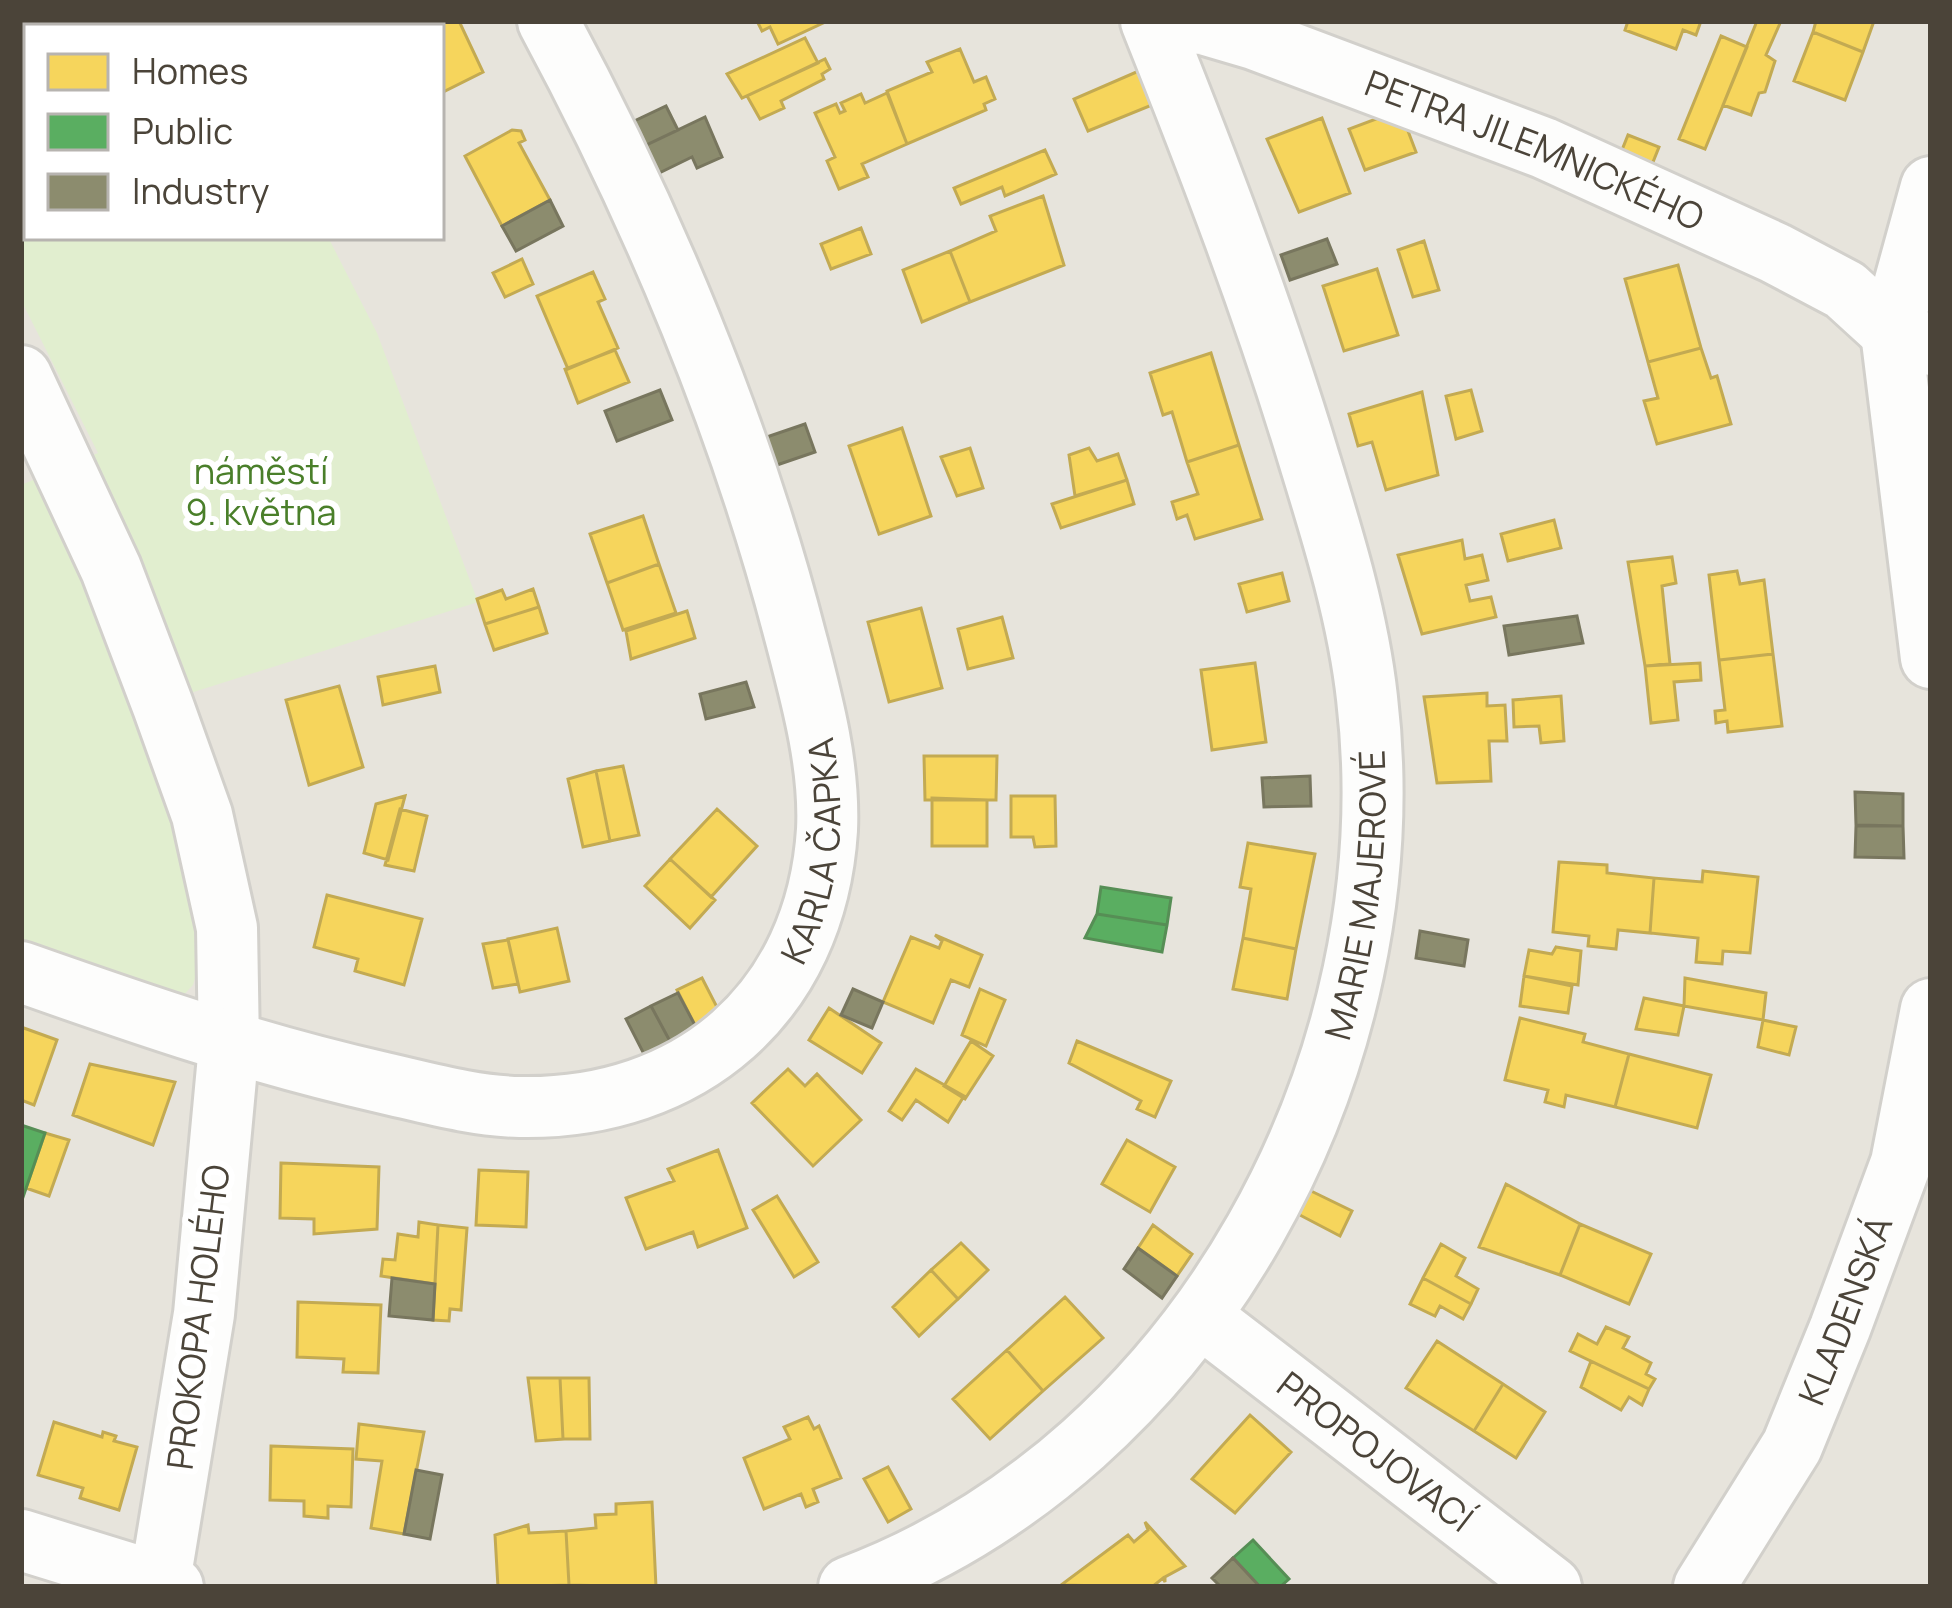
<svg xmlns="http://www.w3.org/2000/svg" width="1952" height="1608" font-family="Manrope,sans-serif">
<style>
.residential{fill:#e7e4dc;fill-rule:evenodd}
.green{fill:#e1eecf}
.homes{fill:#f6d55c;stroke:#c3aa52;stroke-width:3}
.public{fill:#5aae61;stroke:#568e55;stroke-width:3}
.industry{fill:#8c8c6e;stroke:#78765e;stroke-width:3}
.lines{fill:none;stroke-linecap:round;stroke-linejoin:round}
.minor-casing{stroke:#d2d0cb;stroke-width:66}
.minor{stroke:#fdfdfc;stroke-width:60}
.labels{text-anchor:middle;stroke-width:12;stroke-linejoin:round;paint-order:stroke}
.street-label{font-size:36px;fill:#4b4439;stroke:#fff}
.park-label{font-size:36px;fill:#4a7f2a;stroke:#fff}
</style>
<rect width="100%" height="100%" fill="#f4f2ee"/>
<path class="residential" d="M21 21H1931V1587H21ZM27 27H441V237H27Z"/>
<path class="green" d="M21 21H212L216 27H27V237H328L377 333 478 602 143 708 161 755 203 949 193 985 178 1001 21 952V485L98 453 21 300Z"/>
<path class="homes" d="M358 21H459L483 72 441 93V27H361Z
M757 21H822L823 23 778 44 770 27 762 31Z
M1628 21H1701L1696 35 1683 30 1676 49 1625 30Z
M1757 21H1781L1766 55 1775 61 1765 92 1759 93 1751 115 1723 105Z
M1816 21H1874L1863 52 1813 32Z
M1813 32 1863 52 1845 100 1794 81Z
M1721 36 1747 47 1705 149 1679 139Z
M805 38 818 63 742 98 727 74Z
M960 49 974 82 986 77 995 99 984 104 986 110 907 144 887 91 932 72 927 62Z
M825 59 830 69 822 74 824 79 781 101 784 108 760 119 747 96Z
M1141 70 1157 103 1088 131 1074 99Z
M887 93 907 144 862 164 868 177 839 189 827 161 835 157 815 113 836 104 840 113 845 111 841 103 861 94 865 103Z
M1400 110 1416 152 1365 170 1349 129Z
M1322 118 1350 193 1299 212 1267 139Z
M512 130 521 131 525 140 519 143 550 200 502 226 465 156Z
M1628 135 1659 147 1651 167 1620 155Z
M1045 150 1056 174 1005 196 1002 187 961 204 954 188Z
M1043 196 1064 265 970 302 950 251 996 231 990 216Z
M861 228 871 254 831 269 821 244Z
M1424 241 1439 290 1413 297 1398 250Z
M950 251 970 302 922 322 903 270Z
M522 259 533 284 505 297 493 273Z
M1678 265 1701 348 1648 362 1625 279Z
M1377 269 1398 335 1344 351 1323 286Z
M593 272 605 299 598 302 618 348 568 369 537 296Z
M1701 348 1711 378 1717 376 1731 424 1657 444 1644 401 1658 398 1648 362Z
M615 350 629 382 578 403 565 369Z
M1211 353 1239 445 1187 462 1172 412 1163 415 1150 373Z
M1471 390 1482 431 1456 439 1446 396Z
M1422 392 1438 475 1386 490 1372 442 1358 446 1349 414Z
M902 428 931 516 879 534 849 446Z
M1239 445 1262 519 1195 539 1187 515 1177 519 1172 502 1198 494 1187 462Z
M970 448 983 488 957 496 941 457Z
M1089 448 1097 461 1118 454 1127 480 1075 496 1069 455Z
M1127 480 1134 504 1061 528 1052 504Z
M643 516 659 564 607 583 590 534Z
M1554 520 1561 548 1508 561 1501 534Z
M1462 540 1465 559 1482 555 1488 580 1466 585 1470 601 1491 597 1496 617 1422 634 1398 555Z
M1672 557 1676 583 1662 586 1670 664 1645 666 1628 562Z
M659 564 676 613 623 630 607 583Z
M1737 571 1740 584 1764 580 1773 654 1719 660 1709 575Z
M1282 573 1289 601 1247 612 1239 584Z
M533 589 539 607 485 624 477 599 502 590 506 599Z
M539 607 547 633 494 650 485 624Z
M921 608 942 688 889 702 868 622Z
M687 611 695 638 631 659 626 631Z
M1002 617 1013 658 968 669 958 629Z
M1773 654 1782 726 1728 732 1727 721 1716 723 1715 711 1725 710 1719 660Z
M1255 663 1266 742 1212 750 1201 670Z
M1700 663 1701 680 1674 682 1678 720 1651 723 1645 666Z
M435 666 440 692 383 705 378 677Z
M339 686 363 767 309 785 286 700Z
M1487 693V706L1505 705 1507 741H1489L1491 781 1437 783 1424 697Z
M1561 696 1564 741 1541 743 1539 726 1514 727 1513 700Z
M924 756H997L996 800H925Z
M623 766 639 835 610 841 596 771Z
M596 771 610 841 583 847 568 779Z
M405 796 388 860 364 853 376 804Z
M1011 796H1055L1056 846 1035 847 1033 837H1011Z
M932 798 987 800V846H932Z
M400 809 427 816 414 871 385 865Z
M717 809 757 846 711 897 670 859Z
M1248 843 1315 854 1296 949 1243 938 1251 889 1240 887Z
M670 859 715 900 690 928 645 886Z
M1559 862 1607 865V873L1654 878 1650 933 1618 930 1616 949 1588 946 1589 936 1553 932Z
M1703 871 1758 877 1750 953 1723 951 1722 964 1696 962 1698 938 1650 933 1654 878 1702 882Z
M327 895 422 919 404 985 355 971 358 959 314 947Z
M557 928 569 981 520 992 508 939Z
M935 935 982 955 969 987 951 980 933 1023 883 1002 911 937 939 948 942 941Z
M1243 938 1296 949 1287 999 1233 989Z
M508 940 518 984 493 988 483 944Z
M1556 947 1581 951 1578 985 1524 976 1529 950 1552 954Z
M1524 976 1572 986 1568 1013 1520 1006Z
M702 978 720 1013 698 1031 677 990Z
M1685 978 1766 993 1763 1020 1684 1006Z
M980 989 1005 1000 986 1046 962 1035Z
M1644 998 1684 1006 1678 1035 1636 1029Z
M829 1008 881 1043 862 1073 809 1040Z
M1520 1018 1585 1034 1583 1042 1629 1054 1615 1107 1566 1095 1564 1107 1545 1102 1548 1090 1505 1080Z
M1763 1020 1796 1027 1789 1055 1758 1047Z
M21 1027 57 1040 34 1105 21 1100Z
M971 1041 993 1056 965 1099 944 1086Z
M1077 1041 1171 1081 1155 1117 1137 1109 1141 1101 1069 1063Z
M1629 1054 1711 1075 1697 1128 1615 1107Z
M90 1064 175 1082 153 1145 73 1115Z
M788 1069 805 1086 817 1074 861 1120 813 1166 752 1103Z
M916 1069 964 1096 948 1122 916 1100 902 1120 889 1111Z
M45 1133 69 1140 49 1196 26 1188Z
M1127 1140 1175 1167 1150 1212 1102 1184Z
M718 1150 747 1228 698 1247 693 1232 646 1249 626 1198 674 1181 668 1169Z
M281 1163 379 1167 377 1229 314 1234V1219L280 1218Z
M479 1170 528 1172 526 1227 476 1225Z
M1506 1184 1580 1224 1560 1275 1479 1247Z
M1309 1190 1352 1211 1340 1236 1296 1213Z
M777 1196 818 1262 794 1277 753 1210Z
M419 1222 438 1225 435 1284 381 1276 383 1259 395 1260 398 1234 418 1237Z
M1580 1224 1651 1254 1629 1304 1560 1275Z
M438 1225 467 1228 461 1310 450 1309 449 1321 433 1320Z
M1153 1225 1192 1254 1177 1276 1138 1248Z
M961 1243 988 1270 958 1299 931 1270Z
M1441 1244 1465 1258 1456 1276 1478 1289 1471 1304 1423 1278Z
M931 1270 958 1299 919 1336 893 1307Z
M1423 1278 1471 1304 1463 1319 1440 1306 1435 1316 1410 1304Z
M1065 1297 1103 1338 1043 1391 1007 1350Z
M298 1302 381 1305 378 1373 343 1372 344 1359 297 1357Z
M1606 1327 1629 1337 1623 1348 1651 1363 1646 1374 1655 1379 1649 1389 1570 1351 1578 1334 1597 1344Z
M1437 1341 1503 1384 1474 1431 1406 1388Z
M1007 1350 1043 1391 990 1439 953 1399Z
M1591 1361 1649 1389 1642 1405 1629 1397 1621 1410 1581 1387Z
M528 1378H560L563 1439 536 1441Z
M560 1378H589L590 1439H563Z
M1503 1384 1545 1412 1516 1458 1474 1431Z
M1250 1415 1291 1452 1235 1513 1192 1479Z
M808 1417 814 1429 819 1426 841 1478 813 1489 818 1502 806 1507 801 1494 764 1509 744 1458 790 1439 784 1427Z
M54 1422 102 1437 103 1432 116 1436 114 1441 137 1447 119 1510 80 1498 83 1488 38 1475Z
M359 1424 424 1432 404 1534 371 1528 382 1461 356 1459Z
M271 1446 353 1449 351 1507 328 1506V1518L304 1516V1501L270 1500Z
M888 1467 911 1509 888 1522 864 1479Z
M652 1502 656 1587 569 1585 566 1531 596 1528 595 1515 616 1514V1504Z
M1145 1522 1185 1566 1165 1577V1582L1163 1578 1152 1587 1061 1585 1128 1535 1134 1542 1148 1530Z
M528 1525 529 1533 566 1531 569 1585 498 1587 495 1535Z"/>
<path class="public" d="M1101 887 1171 898 1167 925 1097 914Z
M1097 914 1167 925 1162 952 1085 938Z
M21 1125 45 1133 21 1203Z
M1253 1540 1289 1579 1280 1587H1260L1233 1558Z"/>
<path class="industry" d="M666 106 678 130 638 149 628 124Z
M705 117 722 157 697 168 692 157 651 177 638 149Z
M550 200 563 226 516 251 502 226Z
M1327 239 1337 264 1290 280 1281 255Z
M660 390 672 420 617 441 605 411Z
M805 424 815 452 771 467 761 439Z
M1577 616 1583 643 1509 655 1504 626Z
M746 682 754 707 706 719 700 694Z
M1310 776 1311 806 1264 807 1262 778Z
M1855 792 1903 794V826L1856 825Z
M1856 826H1903L1904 858 1855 857Z
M1420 931 1468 940 1464 966 1416 958Z
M853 989 883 1002 872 1028 841 1015Z
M678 993 698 1031 672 1045 651 1006Z
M651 1006 672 1045 646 1058 626 1019Z
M1138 1248 1177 1276 1162 1298 1124 1269Z
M392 1278 435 1284 433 1320 389 1316Z
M416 1470 442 1475 430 1539 404 1534Z
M1233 1558 1260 1587H1221L1212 1578Z"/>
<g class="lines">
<g class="minor-casing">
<g id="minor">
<path id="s1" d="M1153 21 1203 24 1254 39 1544 148 1775 253 1845 290 1891 332 1931 345"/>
<path d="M1931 187 1891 332 1931 658"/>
<path d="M21 376 111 569 163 706 202 815 227 928 229 1046 204 1314 159 1587"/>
<path id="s2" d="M21 972C143 1015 256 1054 384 1083 428 1093 474 1106 520 1107 690 1110 816 1003 827 830 830 766 812 700 796 639 741 426 652 214 548 21"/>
<path id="s3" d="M1202 1318 1551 1587"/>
<path d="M21 1540 173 1587"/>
<path id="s4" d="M849 1587C1198 1456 1410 1062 1367 698 1358 617 1333 537 1309 459 1264 310 1209 166 1151 21"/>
<path id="s5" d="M1704 1587 1792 1446 1840 1328 1901 1163 1931 1009"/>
</g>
</g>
<use href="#minor" class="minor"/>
</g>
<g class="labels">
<g class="street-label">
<text dy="13" stroke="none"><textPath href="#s1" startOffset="405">PETRA JILEMNICKÉHO</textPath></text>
<text dy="13" stroke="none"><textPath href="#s2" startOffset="957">KARLA ČAPKA</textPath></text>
<text dy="13" stroke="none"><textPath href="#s4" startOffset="906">MARIE MAJEROVÉ</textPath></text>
<text dy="13" stroke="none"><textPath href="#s5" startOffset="312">KLADENSKÁ</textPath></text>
<text transform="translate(198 1317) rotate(-83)" y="13">PROKOPA HOLÉHO</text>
<text dy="13" stroke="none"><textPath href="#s3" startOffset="219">PROPOJOVACÍ</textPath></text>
</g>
<g class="park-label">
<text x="261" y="484">náměstí<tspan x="261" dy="41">9. května</tspan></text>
</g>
</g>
<rect width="1952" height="1608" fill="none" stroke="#4b4439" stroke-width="48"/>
<rect x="24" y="24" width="420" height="216" fill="#ffffff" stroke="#b7b4b0" stroke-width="3"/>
<rect x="48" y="54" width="60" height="36" fill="#f6d55c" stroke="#b7b4b0" stroke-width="3"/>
<text x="132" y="84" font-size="36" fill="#4b4439">Homes</text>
<rect x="48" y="114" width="60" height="36" fill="#5aae61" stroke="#b7b4b0" stroke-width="3"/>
<text x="132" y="144" font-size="36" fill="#4b4439">Public</text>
<rect x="48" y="174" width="60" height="36" fill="#8c8c6e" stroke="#b7b4b0" stroke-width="3"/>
<text x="132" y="204" font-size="36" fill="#4b4439">Industry</text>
</svg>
